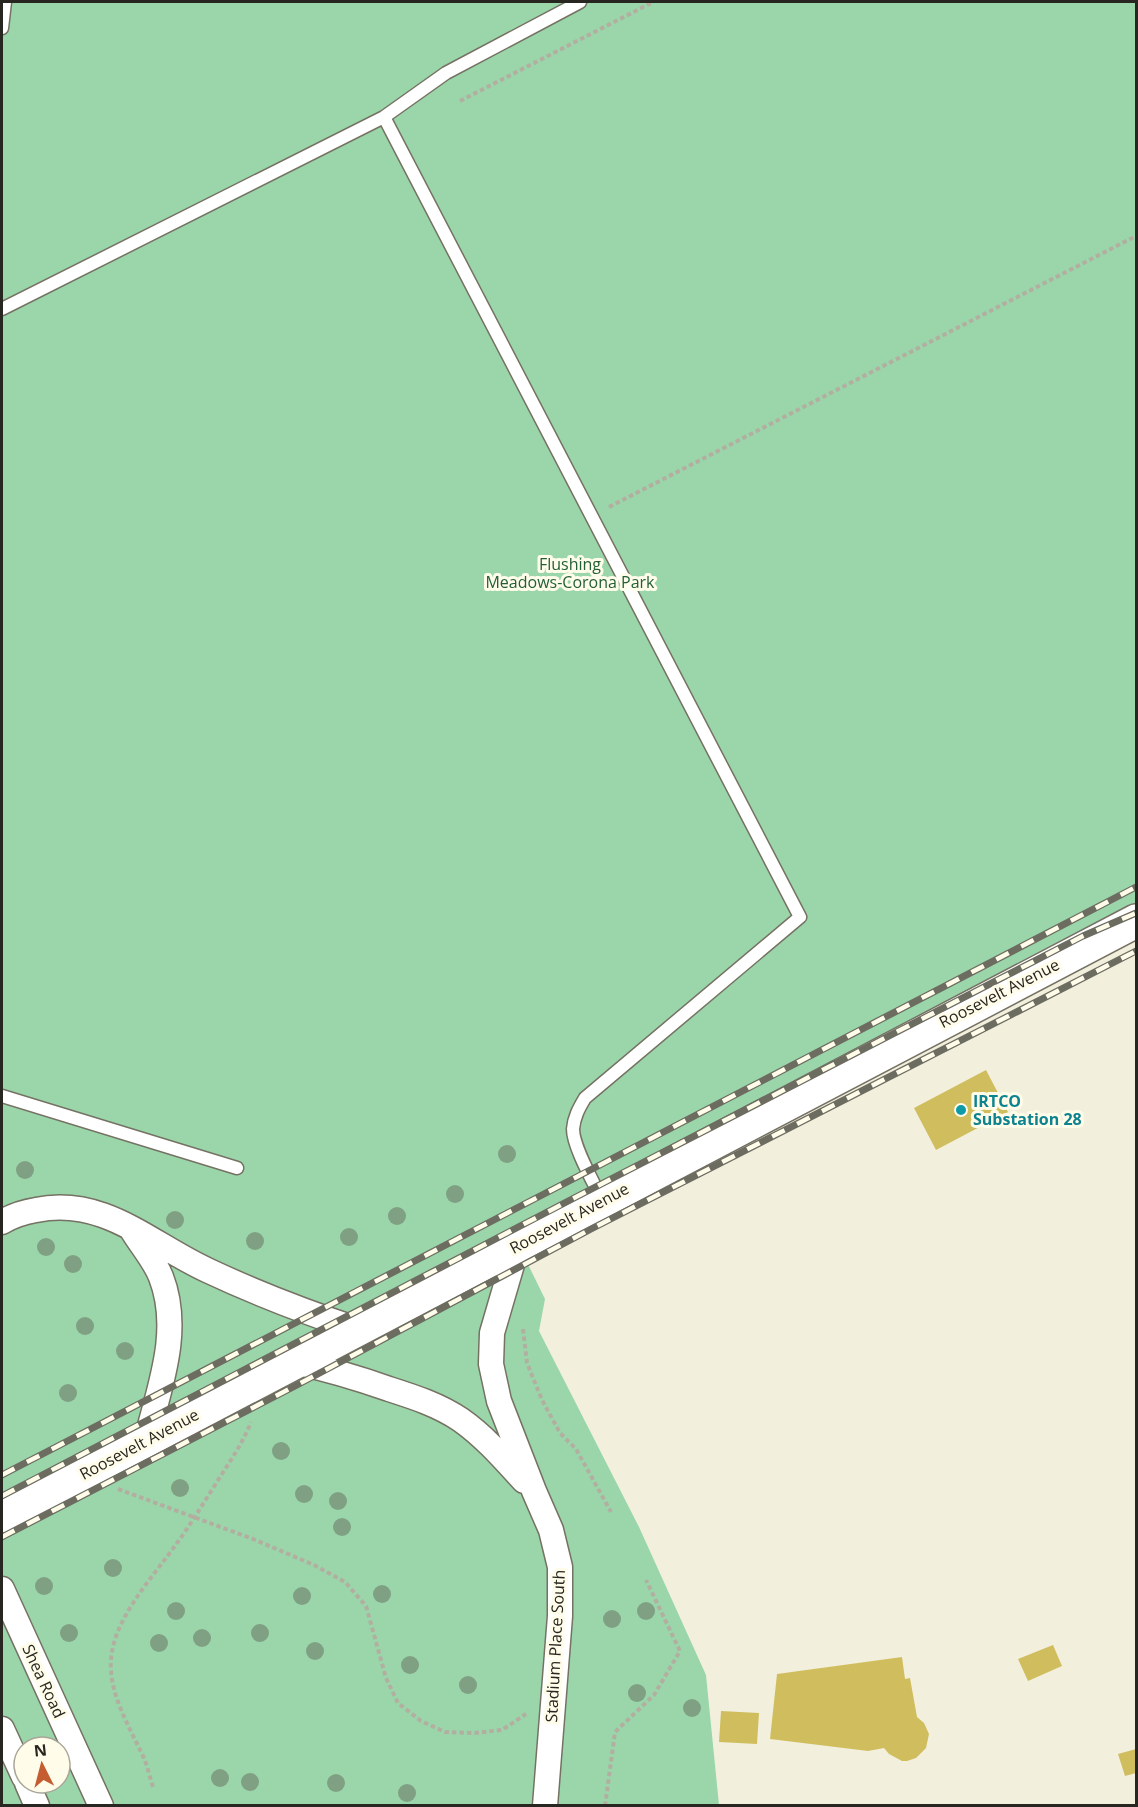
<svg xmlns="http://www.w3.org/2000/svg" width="1138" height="1807" font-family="'Open Sans',sans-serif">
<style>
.green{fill:#9bd6ab;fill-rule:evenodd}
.building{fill:#d0be5e}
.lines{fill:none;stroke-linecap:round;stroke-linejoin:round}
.lane-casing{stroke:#757263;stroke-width:15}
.street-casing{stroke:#757263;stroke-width:27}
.secondary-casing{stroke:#757263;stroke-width:36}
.path{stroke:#b2afa1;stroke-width:4;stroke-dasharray:4.5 3;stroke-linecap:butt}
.lane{stroke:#fff;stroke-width:12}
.street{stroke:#fff;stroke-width:24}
.secondary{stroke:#fff;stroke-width:33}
.rail-casing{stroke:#6d6c61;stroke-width:7}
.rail{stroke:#fffcea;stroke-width:4.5;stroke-dasharray:14;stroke-linecap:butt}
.tree{fill:#80a083}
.culture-dot{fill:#0f9aa8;stroke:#fffcea;stroke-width:2}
.labels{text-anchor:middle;stroke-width:6;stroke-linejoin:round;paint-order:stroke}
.park-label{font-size:16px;fill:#225f39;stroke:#fffcea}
.street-label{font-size:16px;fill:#272620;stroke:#fffcea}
.culture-label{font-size:16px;font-weight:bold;fill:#0d838f;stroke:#fffcea;text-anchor:start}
</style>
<rect width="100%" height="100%" fill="#f2efdd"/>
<path class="green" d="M2 2H1136V921L518 1244 545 1299 539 1331 639 1527 706 1675 719 1805 2 1806ZM24 1747H60V1783H24Z"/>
<path class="building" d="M986 1070 1008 1112 936 1150 914 1108Z
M1053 1645 1062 1666 1028 1681 1018 1659Z
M902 1657 905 1679 910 1678 917 1717 924 1723 929 1734 926 1748 916 1758 907 1761H902L889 1754 884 1748 868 1751 770 1739 777 1674Z
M721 1711 759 1713 757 1744 719 1742Z
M1136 1749V1773L1125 1776 1118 1754Z"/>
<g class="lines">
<g class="lane-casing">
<path id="lane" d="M2 28 5 2
M384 117 800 917 585 1098C579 1108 574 1117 573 1129 573 1147 594 1183 602 1200
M2 309 384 117 446 73 580 2
M2 1096 237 1168"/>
</g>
<g class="street-casing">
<path id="street" d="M2 1222C12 1216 24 1212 36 1210 105 1196 151 1245 209 1271 258 1294 308 1313 359 1330
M132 1230C141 1245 155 1261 161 1277 182 1331 159 1388 146 1441
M518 1244 492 1333 491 1364 499 1401 534 1491 551 1530 560 1567V1616L545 1806
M295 1362C327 1369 358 1378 389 1389 414 1397 439 1405 461 1420 485 1437 504 1459 524 1481
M2 1589 101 1806
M2 1729 24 1777
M27 1783 37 1806"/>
</g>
<g class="secondary-casing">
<path id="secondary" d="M2 1516 1136 921"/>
</g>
<path class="path" d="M460 101 653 2
M609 507 1136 236
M523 1329 527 1363 542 1400 560 1433 576 1449 611 1512
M118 1489 253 1539 314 1565 345 1582 366 1606 386 1678 398 1703 421 1721 445 1732 474 1733 502 1730 526 1714
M153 1787C149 1775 147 1763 141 1752 129 1727 113 1699 111 1671 107 1624 152 1579 177 1543 191 1524 202 1505 215 1485 228 1464 242 1445 251 1422
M605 1806 615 1732 654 1695 680 1651 646 1580"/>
<use href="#lane" class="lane"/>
<use href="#street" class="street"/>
<use href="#secondary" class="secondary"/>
<g class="rail-casing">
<path id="rail" d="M2 1475 1136 887
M2 1496 576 1197 1083 936 1136 913
M2 1537 297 1385 591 1229 1136 951"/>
</g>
<use href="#rail" class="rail"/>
</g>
<g class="tree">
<circle cx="507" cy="1154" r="9"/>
<circle cx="25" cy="1170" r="9"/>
<circle cx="455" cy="1194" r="9"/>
<circle cx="397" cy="1216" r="9"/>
<circle cx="175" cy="1220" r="9"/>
<circle cx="349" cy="1237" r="9"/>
<circle cx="255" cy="1241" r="9"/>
<circle cx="46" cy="1247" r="9"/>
<circle cx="73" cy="1264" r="9"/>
<circle cx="85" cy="1326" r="9"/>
<circle cx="125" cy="1351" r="9"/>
<circle cx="68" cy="1393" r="9"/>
<circle cx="281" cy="1451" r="9"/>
<circle cx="180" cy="1488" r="9"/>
<circle cx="304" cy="1494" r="9"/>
<circle cx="338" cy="1501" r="9"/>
<circle cx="342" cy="1527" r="9"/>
<circle cx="113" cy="1568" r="9"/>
<circle cx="44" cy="1586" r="9"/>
<circle cx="382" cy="1594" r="9"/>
<circle cx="302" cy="1596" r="9"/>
<circle cx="176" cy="1611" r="9"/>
<circle cx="646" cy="1611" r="9"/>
<circle cx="612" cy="1619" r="9"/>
<circle cx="69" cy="1633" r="9"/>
<circle cx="260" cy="1633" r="9"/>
<circle cx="202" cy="1638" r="9"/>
<circle cx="159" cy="1643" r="9"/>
<circle cx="315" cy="1651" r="9"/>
<circle cx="410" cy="1665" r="9"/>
<circle cx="468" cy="1685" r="9"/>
<circle cx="637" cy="1693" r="9"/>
<circle cx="692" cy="1708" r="9"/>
<circle cx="220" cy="1778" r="9"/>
<circle cx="250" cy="1782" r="9"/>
<circle cx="336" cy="1783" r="9"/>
<circle cx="407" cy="1793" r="9"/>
</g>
<circle class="culture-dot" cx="961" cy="1110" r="6"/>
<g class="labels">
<g class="park-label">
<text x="570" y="570">Flushing<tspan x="570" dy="18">Meadows-Corona Park</tspan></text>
</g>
<g class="street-label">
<text transform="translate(999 993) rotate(-27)" y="6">Roosevelt Avenue</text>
<text transform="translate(569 1218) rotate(-28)" y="6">Roosevelt Avenue</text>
<text transform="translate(139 1444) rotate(-28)" y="6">Roosevelt Avenue</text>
<text transform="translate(555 1646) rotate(-87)" y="6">Stadium Place South</text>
<text transform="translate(44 1681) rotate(65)" y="6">Shea Road</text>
</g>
<g class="culture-label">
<text x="973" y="1107">IRTCO<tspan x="973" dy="18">Substation 28</tspan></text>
</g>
</g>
<rect width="1138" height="1807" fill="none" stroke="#272620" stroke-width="6"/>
<g transform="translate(42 1765) rotate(354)"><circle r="28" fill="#fffcea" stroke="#a9a699" stroke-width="1.5"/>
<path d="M0-4.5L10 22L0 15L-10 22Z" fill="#c45d30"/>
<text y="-9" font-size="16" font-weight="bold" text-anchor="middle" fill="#272620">N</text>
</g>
</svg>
